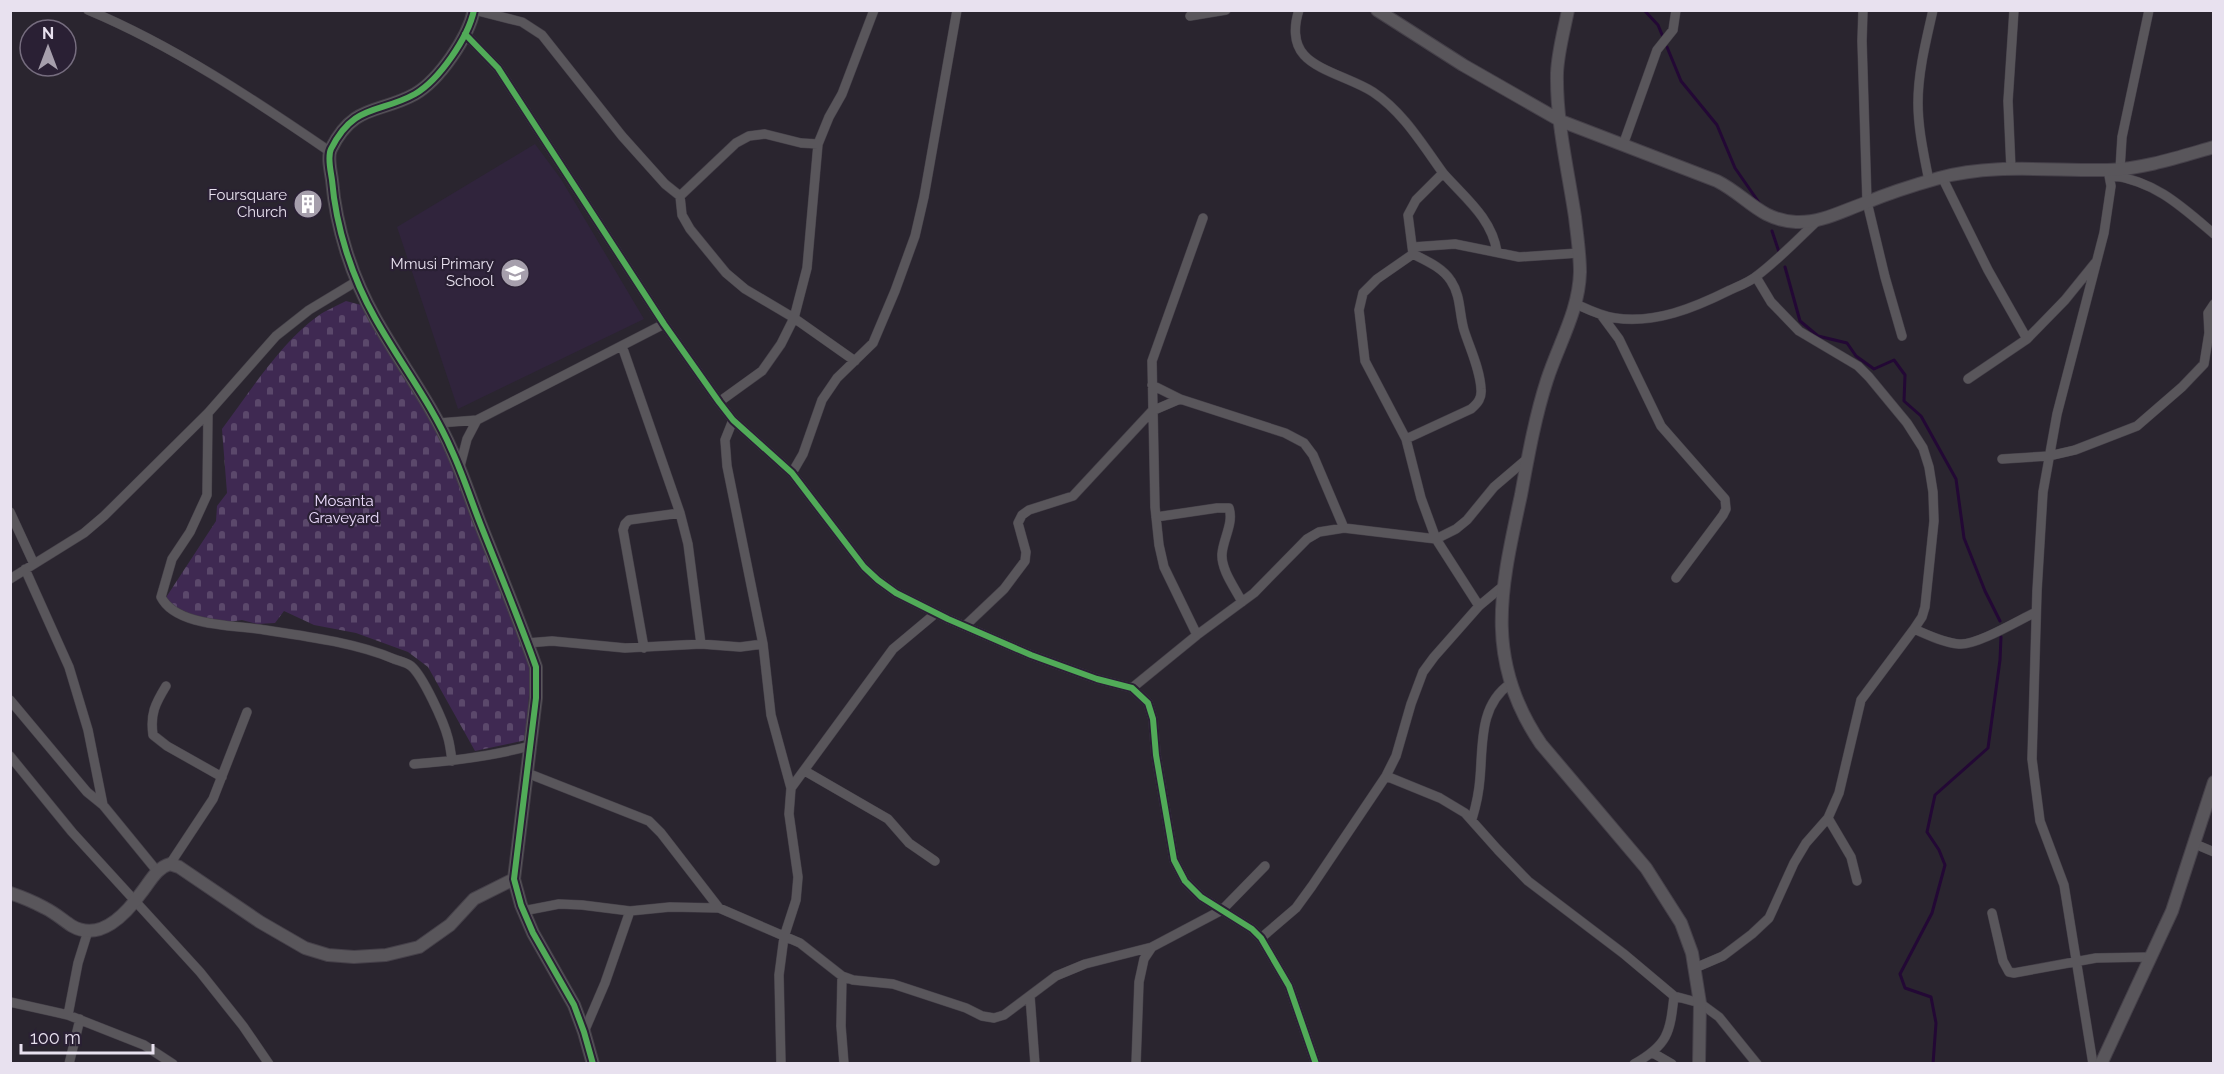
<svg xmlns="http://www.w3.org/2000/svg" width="2224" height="1074" font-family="Raleway,sans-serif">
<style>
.built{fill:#30243c}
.cemetery{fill:url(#cemetery-stones)}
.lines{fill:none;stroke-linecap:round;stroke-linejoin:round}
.stream{stroke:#230835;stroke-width:3}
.minor-casing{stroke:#454049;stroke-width:10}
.tertiary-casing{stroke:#454049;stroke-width:14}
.minor{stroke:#59565b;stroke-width:9}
.tertiary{stroke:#59565b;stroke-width:12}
.cycleway-casing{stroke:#2a2034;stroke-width:10}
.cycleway{stroke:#51ab58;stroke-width:6}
.labels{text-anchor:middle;stroke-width:4.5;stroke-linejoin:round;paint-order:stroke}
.poi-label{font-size:15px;fill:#e8e1ef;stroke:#2a2034;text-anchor:end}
.park-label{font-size:15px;fill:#edddfe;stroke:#2a2034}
</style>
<defs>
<pattern id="cemetery-stones" width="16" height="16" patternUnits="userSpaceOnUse" patternTransform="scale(1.5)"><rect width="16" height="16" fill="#3f2952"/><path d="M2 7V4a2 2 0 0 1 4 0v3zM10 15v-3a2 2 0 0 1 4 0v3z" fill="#5b486b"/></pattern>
</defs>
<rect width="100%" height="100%" fill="#2a252f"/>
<path class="built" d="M535 144 561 179 644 319 458 409 397 227Z"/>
<path class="cemetery" d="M346 301 369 307 447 449 531 664 526 740 475 751 428 667 408 652 356 633 314 625 284 611 275 623 257 624 242 620 215 624 163 602 216 521 217 506 227 493 222 429C249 393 281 342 318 316 326 310 337 306 346 301Z"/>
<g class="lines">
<path class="stream" d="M1644 10 1658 25 1663 37
M1667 47 1681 81 1717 125 1735 168 1760 204
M1772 231 1779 252
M1785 267 1800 321 1818 336 1847 343 1856 356 1874 369 1894 360 1905 375 1904 401 1921 416 1956 479 1964 538 1985 591 2000 621
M1933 1064 1936 1023 1931 997 1905 988 1900 974 1932 913 1945 865 1939 850 1927 832 1935 795 1988 748 2000 660 2001 637"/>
<g class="minor-casing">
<path id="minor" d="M88 10C174 46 253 99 329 151
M474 10 522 22 542 35 622 136 665 184 680 196 736 143 749 136 765 134 801 143 818 144
M1299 10C1294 25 1293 43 1304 55 1318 71 1353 79 1373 92 1403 112 1422 144 1443 173L1416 200 1408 215 1413 254 1377 279 1363 293 1359 310 1365 361 1406 439 1421 498 1436 539 1479 606
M1863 10 1862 41 1867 202 1885 277 1902 336
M1190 16 1226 10
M465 34 498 68 664 324 719 402 733 420 792 473 864 567 878 580 896 593 948 619 1031 655 1097 679 1132 688 1148 703 1153 719 1156 755 1174 860 1185 881 1201 897 1252 929 1261 938 1289 986 1316 1064
M1623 145 1657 50 1673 30 1676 10
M2011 169 2008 101 2014 10
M2120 169 2122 137 2149 10
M1443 173C1464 197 1492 218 1497 252
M2111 175C2156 182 2180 205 2214 234
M1942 177 1988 270 2027 339
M1929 181C1924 155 1918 129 1918 103 1918 72 1926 41 1933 10
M680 196 682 215 690 229 726 273 745 289 794 318 855 361
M1413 247 1455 244 1519 257 1579 253
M1756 277 1771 302 1799 331 1858 366 1869 377 1907 423 1923 448 1929 467 1933 492 1934 521 1925 607 1922 617 1914 629
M1576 304C1589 310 1601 316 1615 318 1655 324 1694 308 1730 290 1739 286 1750 282 1758 275 1779 259 1797 240 1816 222
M1602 316 1619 339 1661 426 1725 499 1726 509 1723 515 1676 578
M622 346 680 513 688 544 701 644
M1968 379 2027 339 2065 300 2095 263
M1152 385 1180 399 1285 433 1304 443 1313 455 1344 528
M719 402 762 371 781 344 794 318 807 268 818 144 829 117 842 94 874 10
M208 413 207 495 190 532 172 559 161 597C176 627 236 625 265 630 305 636 357 643 394 659 399 661 406 662 411 666 423 676 444 722 448 738 450 745 451 753 452 761
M733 420 725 440 727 466 763 644 771 715 791 788
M439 423 477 420
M1406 439 1471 409C1478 403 1482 398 1481 389 1480 369 1470 349 1464 330 1459 313 1461 296 1451 281 1443 268 1427 261 1413 254
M2002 459 2049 456 2075 450 2137 426 2182 387 2204 364 2209 333 2208 313 2214 304
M459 470 467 439 477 420 664 324
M792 473 803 454 822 400 837 378 873 343 895 291 915 236 924 197 957 10
M10 512 34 564
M1156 517 1217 508H1229C1234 523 1223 539 1222 554 1221 570 1235 588 1242 602
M25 569 69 667 88 730 103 805 157 871
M10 579 84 533 104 516 208 413 276 336 309 310 357 281
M965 626 1004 589 1025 561 1026 552 1018 523 1022 515 1029 510 1073 496 1152 411 1180 399
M1197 635 1164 567 1159 545 1155 507 1152 361 1203 218
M527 643 552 641 625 648 701 644 740 647 763 644
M644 648 623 530 625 524 629 520 680 513
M166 686C155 704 150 714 153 735L167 746 222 777
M1132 688 1197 635 1254 593 1307 539 1319 532 1344 528 1436 539 1456 529 1467 520 1494 487 1528 458
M10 700 87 792 103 805
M10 756 72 832 200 972 243 1026 269 1064
M414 764C453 761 492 756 530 746
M805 771 888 819 909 843 935 861
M527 773 649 821 661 833 719 908
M1386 776 1440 798 1465 813 1498 850 1528 881 1624 954 1674 996 1700 1003 1719 1017 1757 1064
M1828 818 1851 857 1857 881
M1472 819C1476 806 1479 792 1480 778 1483 745 1479 705 1510 684
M2195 844 2214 852
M170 864 213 799 247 712
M523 911 559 904 582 905 630 911 670 907 719 908 800 943 842 976 853 980 893 984 966 1008 982 1016 994 1018 1004 1015 1056 976 1085 964 1152 947
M1992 913 2003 961 2009 972 2014 973 2096 958 2151 957
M1261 938 1296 908 1312 886 1386 776 1396 756 1411 704 1423 672 1434 657 1479 606 1503 586
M1695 968 1723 956 1752 934 1769 918 1794 863 1806 843 1828 818 1839 793 1861 700 1914 629C1928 635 1944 643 1959 644 1976 646 2019 620 2036 612
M842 976 841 1026 844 1064
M1030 996 1035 1064
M10 1002 68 1015 78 963 88 931
M68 1015 144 1045 173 1064
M584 1032 605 983 630 911
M1653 1053 1672 1064
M69 1064 80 1019
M781 1064 779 975 784 937 796 900 798 877 789 814 791 788 893 649 936 613
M1136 1064 1139 982 1144 959 1152 947 1222 910 1265 866
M1634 1064C1668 1045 1670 1033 1674 996
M2093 1064 2064 885 2040 821 2032 759 2037 591 2043 492 2057 414 2104 233 2111 186 2108 170"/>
</g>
<g class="tertiary-casing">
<path id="tertiary" d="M474 10C468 38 439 80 415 94 379 114 354 103 331 149 327 157 331 172 332 180 336 228 352 277 375 318 400 363 432 404 452 451 463 475 471 500 480 523 499 571 519 619 536 667V698L514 879 521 905 533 933 574 1005 584 1032 593 1064
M1377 10 1463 65 1561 121 1717 181C1747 196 1759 220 1796 222 1821 223 1842 211 1865 203 1889 193 1914 185 1939 178 1993 163 2051 171 2107 170 2143 169 2179 157 2214 147
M1568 10C1564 31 1558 51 1557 73 1556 121 1568 170 1575 217 1577 235 1580 254 1580 272 1579 311 1559 343 1547 380 1535 417 1528 457 1521 495 1501 588 1483 659 1541 744L1646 868 1681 923 1692 953 1700 1003 1699 1064
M10 893C22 897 34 902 45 908 55 913 63 920 72 926 100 942 126 914 141 893 150 882 156 868 170 864L179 867 260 922 305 948 328 955 354 957 386 955 419 947 450 925 474 899 514 879
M2101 1064 2172 911 2214 782"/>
</g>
<use href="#minor" class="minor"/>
<use href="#tertiary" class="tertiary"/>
<g class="cycleway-casing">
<path id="cycleway" d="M474 10C468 38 439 80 415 94 379 114 354 103 331 149 327 157 331 172 332 180 336 228 352 277 375 318 400 363 432 404 452 451 463 475 471 500 480 523 499 571 519 619 536 667V698L514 879 521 905 533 933 574 1005 584 1032 593 1064
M465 34 498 68 664 324 719 402 733 420 792 473 864 567 878 580 896 593 948 619 1031 655 1097 679 1132 688 1148 703 1153 719 1156 755 1174 860 1185 881 1201 897 1252 929 1261 938 1289 986 1316 1064"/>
</g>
<use href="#cycleway" class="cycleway"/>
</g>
<defs>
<g id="building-disc" transform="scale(1.5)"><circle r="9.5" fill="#a69fac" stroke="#2a2034"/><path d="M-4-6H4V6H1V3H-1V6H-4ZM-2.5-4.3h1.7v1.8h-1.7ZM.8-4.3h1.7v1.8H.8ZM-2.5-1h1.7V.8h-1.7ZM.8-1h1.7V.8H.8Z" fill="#fff"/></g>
<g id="school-disc" transform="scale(1.5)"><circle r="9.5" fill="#a69fac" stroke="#2a2034"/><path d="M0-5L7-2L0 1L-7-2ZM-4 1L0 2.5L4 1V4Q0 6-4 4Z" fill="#fff"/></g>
</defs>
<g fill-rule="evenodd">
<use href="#building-disc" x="308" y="204"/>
<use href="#school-disc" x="515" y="273"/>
</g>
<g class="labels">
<g class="poi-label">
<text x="287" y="200">Foursquare<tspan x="287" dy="17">Church</tspan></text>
<text x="494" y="269">Mmusi Primary<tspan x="494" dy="17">School</tspan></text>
</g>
<g class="park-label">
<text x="344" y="506">Mosanta<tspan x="344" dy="17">Graveyard</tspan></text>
</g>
</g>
<rect width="2224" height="1074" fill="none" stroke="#e8e1ef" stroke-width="24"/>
<g transform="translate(48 48)"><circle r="28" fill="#2a2034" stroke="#766d7f" stroke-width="1.5"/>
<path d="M0-4.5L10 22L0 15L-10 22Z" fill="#a69fac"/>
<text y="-9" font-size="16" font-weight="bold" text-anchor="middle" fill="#e8e1ef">N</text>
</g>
<path d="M21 1044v9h132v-9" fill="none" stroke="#e8e1ef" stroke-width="3"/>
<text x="30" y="1044" font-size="18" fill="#e8e1ef" stroke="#2a2034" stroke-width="4.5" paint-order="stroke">100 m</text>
</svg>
